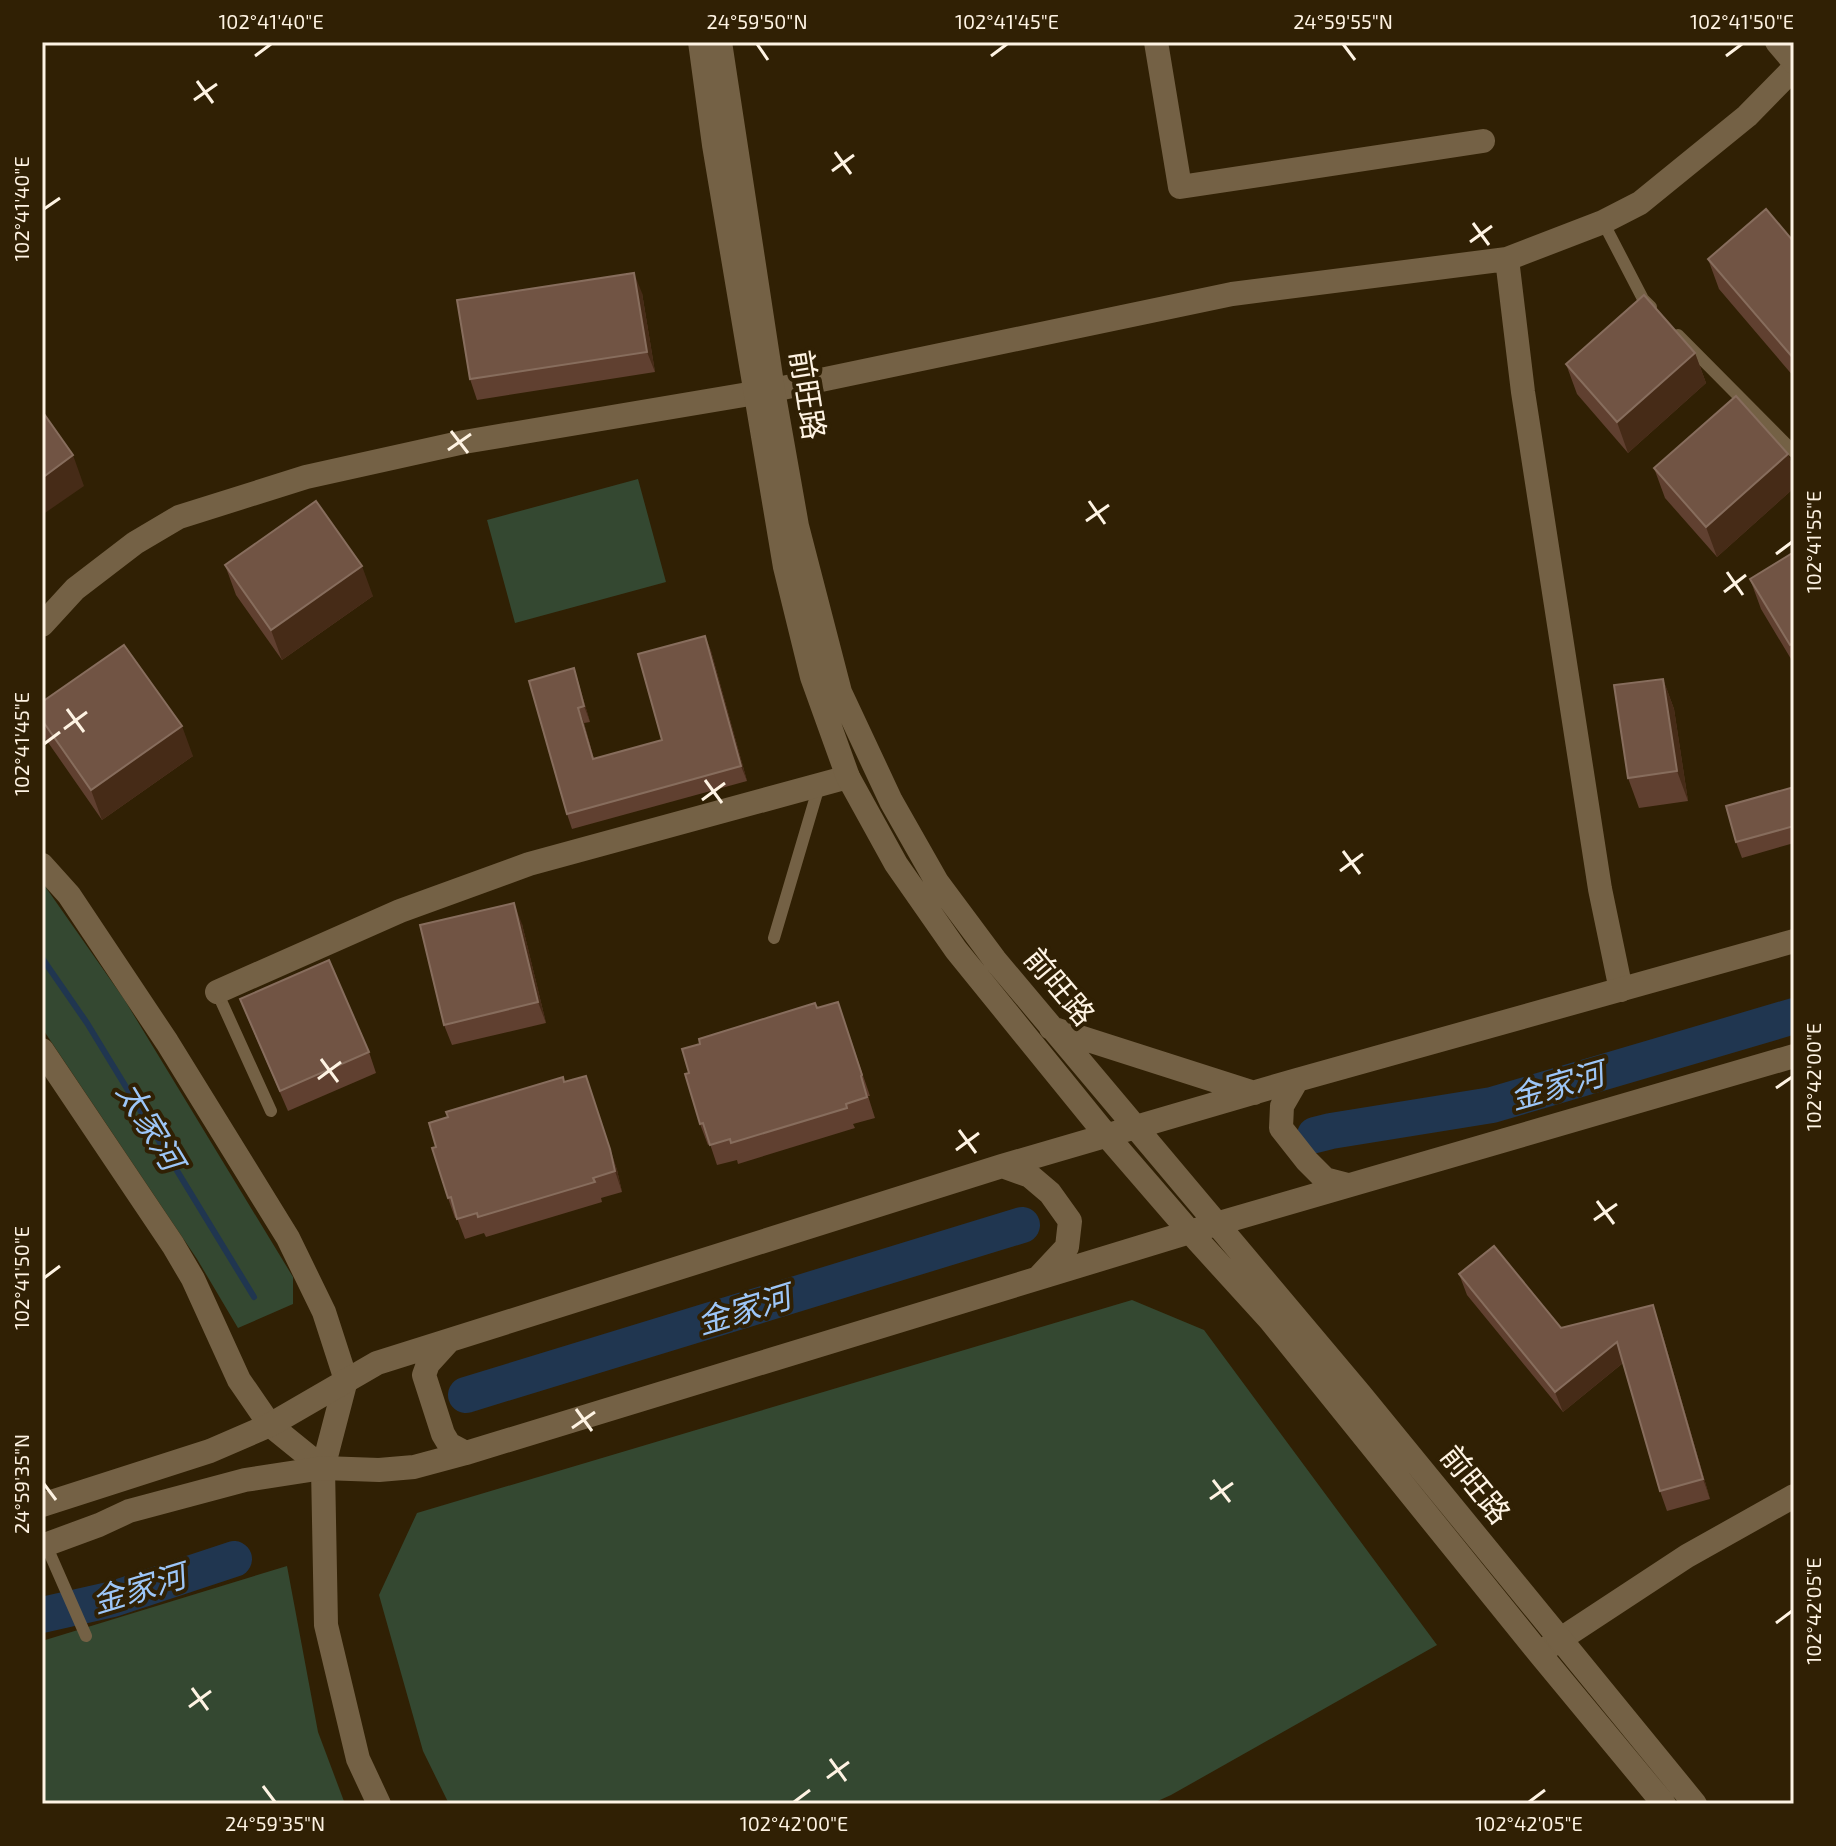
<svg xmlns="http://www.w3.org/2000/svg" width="1836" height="1846" font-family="'Exo 2','Noto Sans SC',sans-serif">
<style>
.green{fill:#344831}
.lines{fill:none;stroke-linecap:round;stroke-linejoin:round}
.stream{stroke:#203650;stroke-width:6}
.river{stroke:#203650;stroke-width:36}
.service{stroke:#746145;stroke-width:12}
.minor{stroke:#746145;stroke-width:24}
.tertiary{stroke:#746145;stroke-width:24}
.secondary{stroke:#746145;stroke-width:24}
.wall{fill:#604030}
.shaded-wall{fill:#462b17}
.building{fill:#715444;stroke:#876d5d;stroke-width:2}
.ticks{fill:none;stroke:#fef3e3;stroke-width:3}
.labels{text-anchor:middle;stroke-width:8;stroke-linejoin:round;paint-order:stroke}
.street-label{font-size:30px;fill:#fef3e3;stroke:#302004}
.water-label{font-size:32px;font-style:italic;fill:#9dc6f8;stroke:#302004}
.neatline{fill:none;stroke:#fef3e3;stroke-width:3}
.ticks-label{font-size:20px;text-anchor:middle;fill:#fef3e3}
</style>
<rect width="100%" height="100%" fill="#302004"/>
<path class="green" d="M638 479 666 582 515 623 487 520Z
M42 882 124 999 293 1277V1304L238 1328 197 1259 42 1028Z
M1132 1300 1204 1330 1437 1645 1171 1795 1151 1804H449L423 1751 379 1595 417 1513Z
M287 1566 318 1732 345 1804H42V1641Z"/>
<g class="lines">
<path class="stream" d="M42 958 87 1023 254 1297"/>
<path class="river" d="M1315 1135 1331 1131 1492 1105 1794 1016
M466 1395 1022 1225
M42 1615 113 1599 234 1559"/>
<path class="service" d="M1603 222 1643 299 1651 307
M1678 335 1794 452
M774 938 819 786
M217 992 271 1111
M46 1545 86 1636"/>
<path class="minor" d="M1156 42 1180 187 1483 141
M1507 259 1523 392 1600 889 1621 990
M42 625 75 589 135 543 179 517 306 477 464 442 773 390 1232 294 1507 259 1603 222 1640 203 1747 116 1794 68
M42 865 69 895 167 1042 288 1238 324 1312 346 1380 323 1468 326 1625 358 1759 379 1804
M217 992 400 911 529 864 848 777
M42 1050 173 1245 193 1279 239 1380 270 1425 323 1468
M1544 1650 1687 1556 1794 1496"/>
<path class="tertiary" d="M700 42 714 145 785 567 812 677 848 777 896 864 956 950 1107 1136 1190 1232 1270 1320 1539 1653 1664 1804
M720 42 773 390 797 526 840 692 891 801 937 882 995 960 1360 1394 1695 1804
M1051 1028 1254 1093
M1297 1080 1282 1106 1281 1128 1307 1161 1325 1179 1348 1185
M1002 1166 1030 1176 1050 1193 1070 1221 1067 1247 1039 1277
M448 1342 428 1364 424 1375 443 1434 449 1444 466 1453
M42 1505 210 1451 270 1425 377 1363 1002 1166 1297 1080 1794 941
M42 1546 99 1525 129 1511 245 1480 323 1468 379 1470 414 1467 466 1453 1216 1224 1794 1056"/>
<path class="secondary" d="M1777 42 1794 62"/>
</g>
<path class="wall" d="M1794 242V377L1719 289 1708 259Z
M642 293 655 372 477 400 470 379Z
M1695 353 1706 383 1628 453 1577 394 1566 364Z
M1788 454 1794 471V488L1717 557 1665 498 1654 468Z
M1794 552V664L1761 609 1750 579Z
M225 565 373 596 282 660 236 595Z
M705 636 711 651 747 781 572 829 567 814 574 668 590 722 584 723 594 759 662 740Z
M1663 679 1674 709 1688 801 1639 808 1628 778Z
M42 720 193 756 102 820 45 738 42 731Z
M1794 787V843L1742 858 1736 842Z
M522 924 546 1023 452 1045 444 1025Z
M240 999 369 1052 376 1073 288 1111 248 1019Z
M838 1002 870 1096H868L875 1118 853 1124 855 1128 738 1164 737 1160 717 1165 710 1144 708 1145 700 1124 689 1073 817 1008Z
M565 1082 593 1097 617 1170 622 1192 601 1198 602 1202 486 1237 484 1233 465 1239 457 1218H455L448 1198 436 1147Z
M1459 1274 1561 1328 1660 1326 1710 1499 1667 1511 1660 1491 1623 1363 1563 1412 1467 1295Z"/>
<path class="shaded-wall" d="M634 273 642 293 655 372 647 352Z
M1695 353 1706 383 1628 453 1617 422Z
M1788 454 1794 471V488L1717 557 1706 527Z
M73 455 84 486 42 515V478Z
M362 566 373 596 282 660 271 630Z
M705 636 711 651 747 781 741 766Z
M574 668 579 684 590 722 584 706Z
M1663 679 1674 709 1688 801 1677 771Z
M578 708 584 723 598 774 593 759Z
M182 726 193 756 102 820 91 790Z
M514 903 522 924 546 1023 538 1002Z
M586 1076 617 1170 622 1192 615 1171Z
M1653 1305 1660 1326 1710 1499 1703 1479Z
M1617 1342 1624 1362 1563 1412 1555 1392Z"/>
<path class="building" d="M1766 209 1794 242V359L1708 259Z
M634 273 647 352 470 379 457 300Z
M1644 295 1695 353 1617 422 1566 364Z
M1736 396 1788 454 1706 527 1654 468Z
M42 411 73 455 42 478Z
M316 501 362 566 271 630 225 565Z
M1794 552V643L1790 645 1750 579Z
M705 636 741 766 567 814 529 681 574 668 584 706 578 708 593 759 662 740 638 654Z
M124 645 182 726 91 790 42 720V702Z
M1663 679 1677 771 1628 778 1614 685Z
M1794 787V826L1736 842 1726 806Z
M514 903 538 1002 444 1025 420 925Z
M329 960 369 1052 280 1091 240 999Z
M838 1002 862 1075 861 1076 867 1097 846 1104 847 1108 731 1143 730 1139 710 1145 703 1123 700 1124 685 1074 689 1073 682 1049 700 1044 699 1039 815 1003 817 1008Z
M586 1076 610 1149 615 1171 593 1178 595 1182 478 1217 477 1213 457 1219 451 1197 448 1198 432 1148 436 1147 429 1123 448 1117 446 1112 563 1077 564 1082Z
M1494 1246 1561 1328 1653 1305 1703 1479 1660 1491 1617 1342 1555 1392 1459 1274Z"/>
<path class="ticks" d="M757 44 768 60M1343 44 1355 60M255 56 271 44M991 56 1007 44M1726 56 1742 44M197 81 213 103M194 100 217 84M835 152 851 174M832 171 854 155M44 209 60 198M1473 223 1489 245M1470 242 1492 226M451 431 468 453M448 450 471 434M1089 501 1105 524M1086 521 1109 505M1776 554 1792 542M1727 572 1743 595M1724 592 1746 575M67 709 84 732M64 729 87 712M44 744 60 732M705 780 722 803M702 800 725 783M1343 851 1360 874M1340 871 1363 854M321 1059 338 1082M318 1079 341 1062M1776 1088 1792 1077M959 1130 976 1153M956 1150 979 1133M1597 1201 1614 1224M1594 1220 1617 1204M44 1278 60 1266M576 1409 592 1431M572 1428 595 1412M1213 1480 1230 1502M44 1484 56 1500M1210 1499 1233 1483M1776 1623 1792 1611M192 1688 208 1710M189 1707 211 1691M830 1759 846 1781M827 1778 849 1762M263 1786 275 1802M794 1802 810 1790M1529 1802 1545 1790"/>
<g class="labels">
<g class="street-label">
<text transform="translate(807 395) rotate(81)" y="10">前旺路</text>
<text transform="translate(1059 987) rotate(50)" y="10">前旺路</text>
<text transform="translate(1475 1485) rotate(51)" y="10">前旺路</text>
</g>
<g class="water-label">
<text transform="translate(1557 1086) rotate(-16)" y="11">金家河</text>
<text transform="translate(150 1126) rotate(59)" y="11">太家河</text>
<text transform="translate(744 1310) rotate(-17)" y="11">金家河</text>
<text transform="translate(139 1589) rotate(-17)" y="11">金家河</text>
</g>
</g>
<rect width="1836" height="1846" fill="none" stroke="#302004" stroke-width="88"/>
<rect x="44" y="44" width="1748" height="1758" class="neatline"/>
<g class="ticks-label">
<text x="271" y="29">102°41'40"E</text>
<text x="757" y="29">24°59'50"N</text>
<text x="1007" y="29">102°41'45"E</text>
<text x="1343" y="29">24°59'55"N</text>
<text x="1742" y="29">102°41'50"E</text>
<text transform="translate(22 209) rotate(-90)" y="7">102°41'40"E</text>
<text transform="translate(1814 542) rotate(-90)" y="7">102°41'55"E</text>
<text transform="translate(22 744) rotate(-90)" y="7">102°41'45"E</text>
<text transform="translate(1814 1077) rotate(-90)" y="7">102°42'00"E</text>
<text transform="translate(22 1278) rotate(-90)" y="7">102°41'50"E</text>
<text transform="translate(22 1484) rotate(-90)" y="7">24°59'35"N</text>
<text transform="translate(1814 1611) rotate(-90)" y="7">102°42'05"E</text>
<text x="275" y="1831">24°59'35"N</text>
<text x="794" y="1831">102°42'00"E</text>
<text x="1529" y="1831">102°42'05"E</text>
</g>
</svg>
